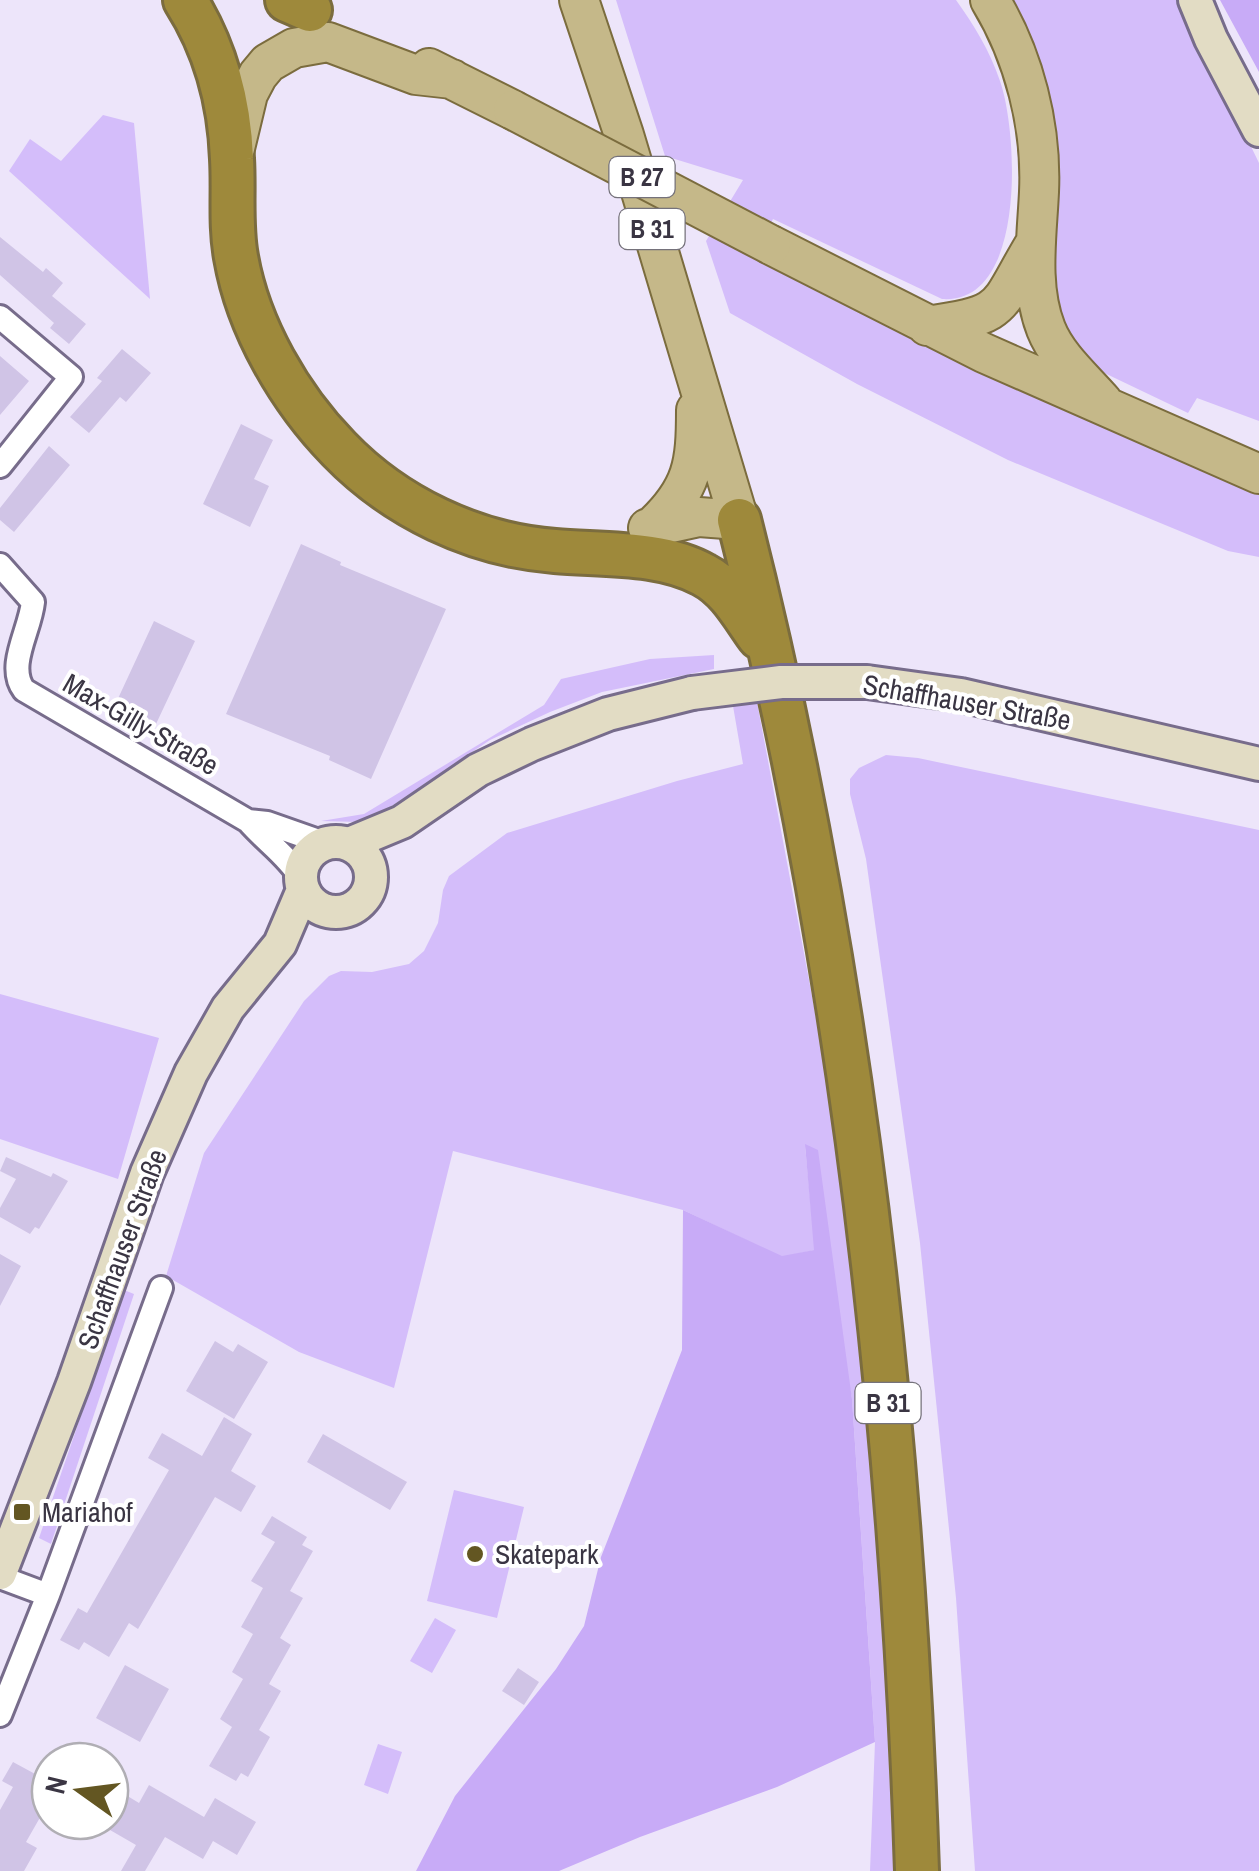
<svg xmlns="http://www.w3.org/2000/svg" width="1259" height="1871" font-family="'Archivo Narrow',sans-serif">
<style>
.green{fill:#d4bdfa}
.forest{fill:#c8abf7}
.building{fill:#d0c4e6}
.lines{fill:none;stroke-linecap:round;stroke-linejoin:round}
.street-casing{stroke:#776c8b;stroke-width:28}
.secondary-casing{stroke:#776c8b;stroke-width:38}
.primary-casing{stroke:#7b6c3e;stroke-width:42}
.highway-casing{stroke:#7b6c3e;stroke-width:48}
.street{stroke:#fff;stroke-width:22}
.secondary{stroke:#e2dcc4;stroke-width:32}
.primary{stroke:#c5b889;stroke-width:38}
.highway{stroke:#9e893b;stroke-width:42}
.secondary-bridge-casing{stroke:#776c8b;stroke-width:38;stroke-linecap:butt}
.primary-bridge-casing{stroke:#7b6c3e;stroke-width:42;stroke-linecap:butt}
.secondary-bridge{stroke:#e2dcc4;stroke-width:32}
.primary-bridge{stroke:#c5b889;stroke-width:38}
.poi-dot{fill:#635622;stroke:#fff;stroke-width:4}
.labels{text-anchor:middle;stroke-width:8;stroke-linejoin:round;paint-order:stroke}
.shield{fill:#fff;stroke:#75727b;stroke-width:2.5}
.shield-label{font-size:25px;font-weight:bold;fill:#3a3543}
.street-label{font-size:28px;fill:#3a3543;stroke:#fff}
.poi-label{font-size:28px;fill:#3a3543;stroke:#fff;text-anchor:start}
</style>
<rect width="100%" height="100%" fill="#ede5fa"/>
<path class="green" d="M616 0H956C974 25 990 51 1000 81 1018 132 1027 305 942 299L773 219 757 251 1259 490V557L1228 551 1008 460 857 384 730 313 706 241 743 180 665 156Z
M1005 0H1180L1259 163V421L1197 398 1188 413 1096 369 1053 319Z
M103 115 134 123 150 299 9 171 30 139 61 161Z
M714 655V669L602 692 550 712 490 740 377 816 359 822 321 821 364 814 544 705 561 679 650 659Z
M757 702 838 1135 857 1291 888 1651 895 1871H870L875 1742 852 1399 805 1145 815 1250 782 1257 683 1210 453 1151 394 1388 299 1352 166 1276 204 1153 304 1001 329 976 341 971 372 972 409 964 424 951 438 923 443 890 449 876 507 833 677 781 743 764 733 706Z
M886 755 918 758 1259 830V1871H975L956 1598 920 1243 866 859 850 794V779L859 768Z
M0 994 159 1038 118 1179 0 1139Z
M124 1290 134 1294 51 1544 39 1538Z
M454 1490 524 1507 497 1618 427 1601Z
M435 1618 456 1630 432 1673 410 1661Z
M378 1744 402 1752 388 1794 364 1785Z"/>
<path class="forest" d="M1220 0H1259V72Z
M805 1144 818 1150 852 1399 875 1742 777 1787 640 1837 559 1871H416L455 1796 556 1669 584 1626 601 1557 682 1350 683 1210 782 1256 814 1250Z"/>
<path class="building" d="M0 237 43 272 46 268 63 283 52 296 86 324 69 344 50 328 54 323 0 275Z
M122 349 151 373 126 402 120 397 89 433 70 417 102 381 97 378Z
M0 356 29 381 0 415Z
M241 424 273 440 254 479 269 486 250 527 203 504Z
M49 446 70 465 14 532 0 520V508Z
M301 544 341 562 340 565 446 609 371 779 329 760 330 756 226 714Z
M154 621 195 641 156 724 115 705Z
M6 1157 51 1177 53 1173 68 1181 39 1229 35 1227 30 1234 0 1217V1208L16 1179 0 1171Z
M0 1254 21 1266 0 1306Z
M215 1341 233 1352 238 1344 268 1362 234 1419 186 1391Z
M224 1417 252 1434 231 1471 256 1486 241 1512 215 1497 138 1629 129 1623 109 1657 84 1642 79 1650 60 1640 78 1608 87 1613 169 1470 148 1458 162 1433 202 1456Z
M323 1434 407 1482 390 1510 307 1462Z
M272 1516 307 1537 302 1545 313 1551 290 1591 303 1598 280 1638 291 1645 269 1684 281 1691 259 1730 270 1737 248 1777 241 1773 236 1781 209 1766 232 1727 220 1719 243 1679 232 1672 253 1634 241 1627 263 1588 251 1581 275 1542 261 1534Z
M125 1665 169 1689 140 1742 96 1718Z
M518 1668 539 1682 524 1705 502 1691Z
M13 1762 37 1775 31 1785 50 1795V1800L26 1842 37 1848 24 1871H0V1810L13 1787 2 1781Z
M149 1785 204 1817 215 1798 256 1822 237 1855 213 1841 203 1859 165 1837 145 1871H121L136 1845 110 1830V1800L116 1789 139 1803Z"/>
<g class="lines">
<g class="street-casing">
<path id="street" d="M0 317 71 377 0 466
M0 565 33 602C30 631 6 666 24 690L248 821C265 841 287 855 301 878
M248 821 267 823 324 843
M0 1577 48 1595 161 1288
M0 1715 48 1595"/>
</g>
<g class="secondary-casing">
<path id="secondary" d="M1195 0 1211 39 1259 130
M867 682 961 695 1259 764
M301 877a35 35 0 1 1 70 0a35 35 0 1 1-70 0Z
M349 844 402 822 478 770 532 744 608 714 692 693
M0 1573 74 1382 147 1173 191 1073 228 1008 280 944 303 890"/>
</g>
<g class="primary-casing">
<path id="primary" d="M579 0 624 135 739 520
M990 0C1024 56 1042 126 1039 192 1037 236 1029 286 1046 329 1057 357 1083 379 1103 402
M429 68 513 110
M235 148 248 94 258 75 268 63 294 48 328 42 416 75 452 79
M771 245 984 353 1259 474
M927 326C1008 314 995 310 1034 245
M652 527C693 489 696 463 696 410
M648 528 699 517 739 520"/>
</g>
<g class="highway-casing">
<path id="highway" d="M185 0C215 47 230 103 232 159 234 191 230 225 236 257 248 327 290 399 339 449 395 507 474 545 555 551 601 555 662 551 704 575 729 588 743 615 759 637
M287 0 310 10
M739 520C851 961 902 1417 917 1871"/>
</g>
<use href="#street" class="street"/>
<use href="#secondary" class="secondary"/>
<use href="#primary" class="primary"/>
<use href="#highway" class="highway"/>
<g class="secondary-bridge-casing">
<path id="secondary-bridge" d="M692 693 781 682H867"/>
</g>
<g class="primary-bridge-casing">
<path id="primary-bridge" d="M513 110 771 245"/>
</g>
<use href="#secondary-bridge" class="secondary-bridge"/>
<use href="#primary-bridge" class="primary-bridge"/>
</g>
<g class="poi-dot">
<rect x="12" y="1502" width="20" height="20" rx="5"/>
<circle cx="475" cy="1554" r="10"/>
</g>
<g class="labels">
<g class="shield">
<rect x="609.5" y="157" width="65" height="40" rx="8"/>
<rect x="619.5" y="209" width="65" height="40" rx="8"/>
<rect x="855.5" y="1383" width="65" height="40" rx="8"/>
</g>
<g class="shield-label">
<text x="642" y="186">B 27</text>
<text x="652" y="238">B 31</text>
<text x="888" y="1412">B 31</text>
</g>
<g class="street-label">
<text transform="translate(967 702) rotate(10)" y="10">Schaffhauser Straße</text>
<text transform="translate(141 724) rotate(30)" y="10">Max-Gilly-Straße</text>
<text transform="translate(122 1249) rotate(-70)" y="10">Schaffhauser Straße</text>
</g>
<g class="poi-label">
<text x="42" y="1522">Mariahof</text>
<text x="495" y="1564">Skatepark</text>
</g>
</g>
<g transform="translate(80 1791) rotate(284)"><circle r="48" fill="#ffffff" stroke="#b0aeb4" stroke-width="2.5"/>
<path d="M0-8L18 38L0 25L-18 38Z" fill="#635622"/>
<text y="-15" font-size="28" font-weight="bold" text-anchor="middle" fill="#3a3543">N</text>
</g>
</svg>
